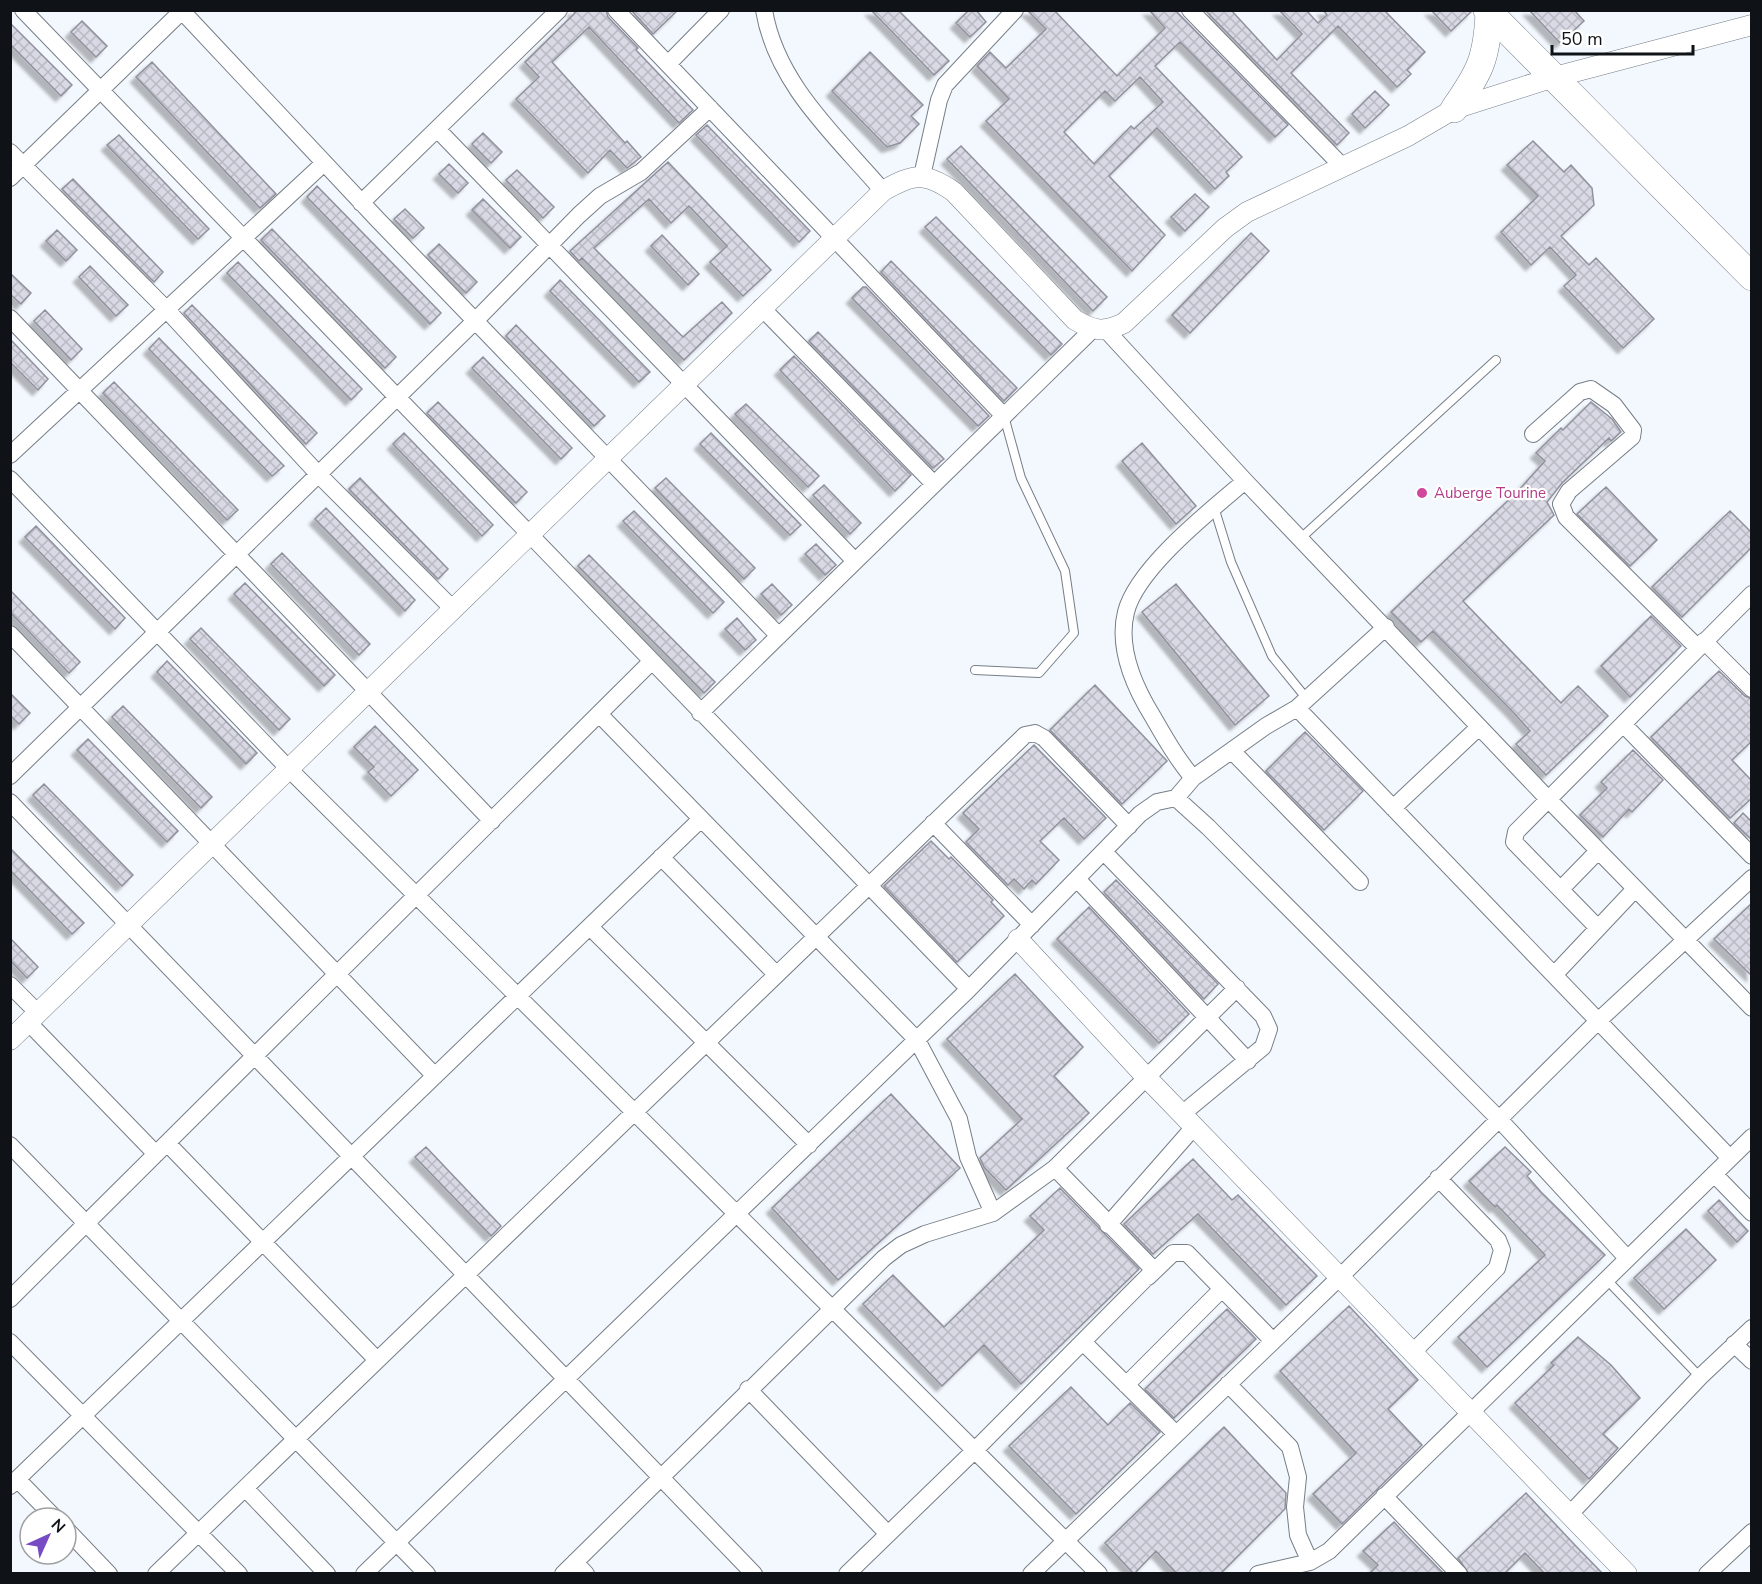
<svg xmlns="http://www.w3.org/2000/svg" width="1762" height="1584" font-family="'Nunito Sans',sans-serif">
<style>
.building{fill:url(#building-cross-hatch);stroke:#90919c;stroke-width:1.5;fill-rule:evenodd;filter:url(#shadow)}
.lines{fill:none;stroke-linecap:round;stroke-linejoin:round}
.service-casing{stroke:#767e87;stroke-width:10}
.minor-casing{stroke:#767e87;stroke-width:18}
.tertiary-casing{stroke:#767e87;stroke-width:21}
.trunk-casing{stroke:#767e87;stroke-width:28}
.service{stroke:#fff;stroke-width:8}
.minor{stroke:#fff;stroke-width:16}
.tertiary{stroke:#fff;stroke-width:20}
.trunk{stroke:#fff;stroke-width:27}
.hotel-dot{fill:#d1479c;stroke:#fff;stroke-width:2}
.labels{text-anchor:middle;stroke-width:4.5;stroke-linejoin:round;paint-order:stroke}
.hotel-label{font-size:15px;fill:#b23c85;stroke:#fff;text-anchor:start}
</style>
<defs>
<pattern id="building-cross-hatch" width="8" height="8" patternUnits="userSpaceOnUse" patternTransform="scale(1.5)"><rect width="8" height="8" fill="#d9d9e5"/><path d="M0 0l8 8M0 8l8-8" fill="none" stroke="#b9b9c4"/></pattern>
<filter id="shadow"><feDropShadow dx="-5.5" dy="5.5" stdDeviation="1.5" flood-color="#0004"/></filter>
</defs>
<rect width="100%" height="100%" fill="#f3f8fe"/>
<path class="building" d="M573 10H606L608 17 638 48 636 50 693 110 679 123 589 27 552 62 625 143 627 141 641 157 627 168 610 150 588 173 516 99 539 77 525 62 575 13Z
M631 10H678L653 34Z
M871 10H898L949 61 934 75Z
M969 10H976L986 22 970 37 956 23Z
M1027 10H1054L1117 76 1165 28 1149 10H1175L1288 125 1275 137 1180 42 1155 66 1242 157 1226 172 1229 176 1215 189 1157 128 1109 176 1165 235 1132 271 986 121 1009 99 977 66 990 52 1006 68 1046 29ZM1140 77 1163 102 1134 129 1131 126 1094 164 1064 132 1105 91 1115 101Z
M1209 10H1231L1277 60 1302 34 1279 10H1306L1318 23 1327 15 1323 10H1384L1425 52 1407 70 1411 74 1397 87 1338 26 1291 73 1349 133 1337 145 1207 12Z
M1431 10H1472V11L1451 31Z
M1529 10H1574L1584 21 1560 43Z
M82 21 107 46 96 57 71 32Z
M10 23 72 85 61 96 10 44Z
M870 52 923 105 911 116 919 124 900 143 887 147 832 91Z
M152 62 276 194 260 208 136 77Z
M1375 91 1389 105 1365 128 1352 114Z
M707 125 810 231 799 242 696 135Z
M483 133 502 152 491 163 472 144Z
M119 135 209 229 198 239 107 145Z
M1533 141 1564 172 1571 165 1592 188 1594 205 1561 236 1589 265 1596 258 1654 319 1623 348 1564 286 1576 275 1550 247 1531 265 1501 232 1538 196 1507 165Z
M961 146 1107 297 1093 311 947 159Z
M668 162 771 270 743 296 710 262 727 246 689 206 671 223 649 199 594 248 683 337 722 302 732 313 684 360 582 258 579 261 570 251Z
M449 164 468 183 458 193 439 174Z
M517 170 554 207 543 218 506 180Z
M73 179 163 272 154 282 62 189Z
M317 186 441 313 430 324 307 197Z
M1195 194 1209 207 1185 231 1171 217Z
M483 199 521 237 510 248 472 210Z
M405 209 424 228 413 238 394 219Z
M936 217 1062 344 1051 355 925 227Z
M272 229 396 357 385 368 261 240Z
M57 230 77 250 66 261 46 241Z
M1251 233 1269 251 1190 333 1172 315Z
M662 235 699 274 688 285 651 246Z
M439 244 477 282 466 293 428 255Z
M891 261 1017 388 1004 401 881 272Z
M238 262 362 389 351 400 227 273Z
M90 266 128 305 116 316 79 277Z
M10 273 31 293 21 304 10 294Z
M560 280 650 372 639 382 550 291Z
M863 287H866L989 416 978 426 852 298Z
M192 305 317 433 306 444 184 313Z
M45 310 82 349 71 360 34 321Z
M516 325 605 416 594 426 506 336Z
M818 332 944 459 933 468 809 341Z
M159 338 284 466 272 476 149 349Z
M10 339 48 379 38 390 10 362Z
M794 356 911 475 895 491 780 370Z
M483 357 572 448 561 459 472 368Z
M114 382 238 510 227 520 103 393Z
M438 402 527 492 516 503 427 413Z
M1591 402 1612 419 1621 432 1611 441 1609 438 1562 483 1547 502 1554 515 1463 601 1561 703 1578 686 1608 716 1546 775 1516 744 1530 731 1513 712 1433 631 1421 642 1391 612 1518 491 1545 461 1536 453 1561 428 1563 430Z
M746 404 819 476 808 487 735 414Z
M404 433 493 525 482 536 393 444Z
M711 433 801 525 790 535 700 444Z
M1142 443 1196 506 1176 524 1122 461Z
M360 478 448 569 438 579 349 489Z
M666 478 755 568 744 579 655 488Z
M824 485 861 523 850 534 813 495Z
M1606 487 1657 540 1630 566 1577 514Z
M326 508 415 600 405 611 315 519Z
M634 511 724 602 713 613 623 521Z
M1730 511 1752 533V547L1682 617 1652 587Z
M36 526 125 618 115 629 25 537Z
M816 544 836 565 825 575 805 554Z
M282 553 370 644 359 655 271 564Z
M589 555 715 682 704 693 578 566Z
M245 583 335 675 324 686 234 594Z
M772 584 792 605 781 615 761 594Z
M1176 584 1269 696 1235 725 1142 612Z
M10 590 80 662 69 673 10 612Z
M1651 616 1681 646 1630 697 1601 666Z
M737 618 756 640 745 650 725 629Z
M201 628 290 719 279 730 190 639Z
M167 661 257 753 246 764 157 672Z
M1719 671 1745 696 1752 699V741L1732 760 1752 781V798L1730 818 1651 737Z
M1095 685 1167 761 1122 804 1050 730Z
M10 693 30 713 19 724 10 715Z
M123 706 212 797 201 808 112 717Z
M375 726 418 770 391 796 368 772 374 767 354 747Z
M1305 732 1363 791 1324 830 1266 771Z
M88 739 178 831 167 842 77 750Z
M1034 745 1106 818 1084 839 1064 818 1040 841 1059 860 1036 884 1032 880 1024 889 1014 879 1008 885 966 842 979 829 963 813Z
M1633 750 1663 780 1632 812 1629 809 1603 837 1580 815 1607 788 1601 782Z
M44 784 133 875 122 886 33 795Z
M1743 813 1752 822V840L1734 823Z
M931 841 949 859 951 857 993 900 991 902 1004 916 957 962 884 886Z
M10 848 84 923 72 934 10 870Z
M1116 880 1218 984 1204 999 1104 892Z
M1752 903V976L1714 939Z
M1089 907 1189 1014 1159 1043 1057 939Z
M10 938 38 967 27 978 10 960Z
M1015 974 1083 1047 1054 1076 1089 1113 1006 1190 984 1167 980 1158 1022 1119 947 1039Z
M891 1094 960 1168 838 1280 772 1208Z
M426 1147 501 1226 491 1236 415 1157Z
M1505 1147 1531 1172 1527 1176 1541 1192 1605 1255 1487 1367 1458 1337 1545 1255 1497 1205 1495 1207 1469 1181Z
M1193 1159 1232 1200 1238 1195 1317 1276 1286 1305 1198 1214 1153 1254 1124 1224Z
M1060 1188 1139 1269 1021 1384 984 1345 942 1386 863 1304 893 1275 944 1327 1044 1230 1030 1216Z
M1719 1200 1748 1231 1737 1242 1708 1211Z
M1686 1229 1716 1260 1664 1309 1634 1278Z
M1349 1306 1418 1380 1388 1409 1422 1445 1342 1524 1313 1494 1356 1453 1280 1371Z
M1227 1309 1256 1339 1174 1418 1145 1389Z
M1578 1337 1611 1365 1640 1398 1603 1434 1618 1448 1589 1479 1515 1403 1554 1365 1551 1363Z
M1071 1387 1108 1425 1130 1403 1160 1432 1076 1514 1009 1446Z
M1224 1427 1286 1493 1285 1509 1220 1574H1177L1156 1551 1134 1574 1105 1543Z
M1526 1493 1573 1543 1603 1574H1545L1525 1553 1504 1574H1469L1458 1558Z
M1394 1522 1404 1533 1444 1574H1369L1378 1565 1363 1551Z"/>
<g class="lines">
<g class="service-casing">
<path id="service" d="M1214 507 1231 562 1272 656 1307 699
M1301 538 1496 360
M975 670 1039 673 1074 633 1065 571 1021 478 1004 416
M1606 1279 1700 1377"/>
</g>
<g class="minor-casing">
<path id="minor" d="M23 10 969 989
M181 10 378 220 779 636
M616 10 1004 416
M764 10C776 84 837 137 883 191
M1190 10 1343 167
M668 64 721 10
M437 129 855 561
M10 152 166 309 318 474 452 608
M922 176 939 100 945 85 1015 10
M10 178 183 10
M361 203 559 10
M761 307 934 484
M10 318 492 821
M1107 331 1245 481 1548 799 1752 1008
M1533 434 1580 392 1591 389 1614 405 1633 430 1632 437 1569 491 1561 504 1566 517 1698 648
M10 455 324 163
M10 479 288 768 1099 1574
M10 634 435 1076
M1704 641 1752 689
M1297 708 1730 1158
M700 713 1092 330
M599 714 917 1040 959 1119 968 1157 993 1213
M1623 724 1752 856
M1232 751 1360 882
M10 776 475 321 579 215 600 196 641 172 710 108
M1193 778C1177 759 1165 738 1153 717 1135 688 1117 648 1126 612 1137 568 1210 511 1245 481
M1176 798 1193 778 1266 726 1297 708 1386 627
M10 802 754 1574
M1393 808 1479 727
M933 823 1032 925
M1104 852 1263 1016 1269 1029 1263 1047 1182 1114
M661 857 776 974
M1077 879 1248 1061
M1561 889 1598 851
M590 927 809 1145
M1598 928 1514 842 1516 832 1752 594
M1554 975 1635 889
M10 985 38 1013
M28 1022 156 1154
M167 1143 377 1360
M10 1145 427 1574
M1714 1174 1752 1213
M1108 1225 1194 1127
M1148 1277 1173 1253H1187L1273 1341
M10 1299 651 662
M10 1342 239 1574
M1083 1342 1176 1434
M1734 1344 1752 1361
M1413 1352 1497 1268 1502 1250 1498 1240 1438 1178
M1228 1384 1290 1447 1298 1477 1295 1507 1298 1535 1310 1562
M1126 1385 1222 1289
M748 1389 888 1534
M17 1479 55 1518
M10 1486 701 819
M245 1488 327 1574
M1384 1496 1459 1574
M1570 1514 1700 1377 1752 1328
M66 1529 109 1574
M575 1562 586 1574
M156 1574 1025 735 1035 733 1044 738 1129 826
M364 1574 969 989 1140 814 1157 802 1176 798 1208 827 1498 1118 1627 1258
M563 1574 884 1258 901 1245 925 1234 993 1213 1055 1168
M847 1574 975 1450 1154 1270 1055 1168 1237 988
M1031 1574 1340 1277 1598 1021 1752 878
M1258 1574 1310 1562 1329 1551 1752 1137
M1707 1574 1752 1532"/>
</g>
<g class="tertiary-casing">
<path id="tertiary" d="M1018 939 1147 1078 1627 1574
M10 1040 883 191C912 174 925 171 954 192L1075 320C1094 331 1104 333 1124 323L1225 228 1247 212 1408 136 1454 109 1551 78 1752 25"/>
</g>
<g class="trunk-casing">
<path id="trunk" d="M1487 10 1752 277
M1454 109C1480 72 1487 58 1489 13"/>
</g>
<use href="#service" class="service"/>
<use href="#minor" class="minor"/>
<use href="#tertiary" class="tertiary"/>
<use href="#trunk" class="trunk"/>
</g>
<circle class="hotel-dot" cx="1422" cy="493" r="6"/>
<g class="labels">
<g class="hotel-label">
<text x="1434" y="498">Auberge Tourine</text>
</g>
</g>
<rect width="1762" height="1584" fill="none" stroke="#0f1216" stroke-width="24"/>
<g transform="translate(48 1536) rotate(45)"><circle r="28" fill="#ffffff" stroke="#9fa0a2" stroke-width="1.5"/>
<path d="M0-4.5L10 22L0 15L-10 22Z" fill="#764bc4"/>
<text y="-9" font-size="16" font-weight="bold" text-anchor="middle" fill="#0f1216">N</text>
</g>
<path d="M1552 45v9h141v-9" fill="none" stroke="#0f1216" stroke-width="3"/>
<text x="1561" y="45" font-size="18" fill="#0f1216" stroke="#ffffff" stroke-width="4.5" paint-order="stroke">50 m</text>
</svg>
